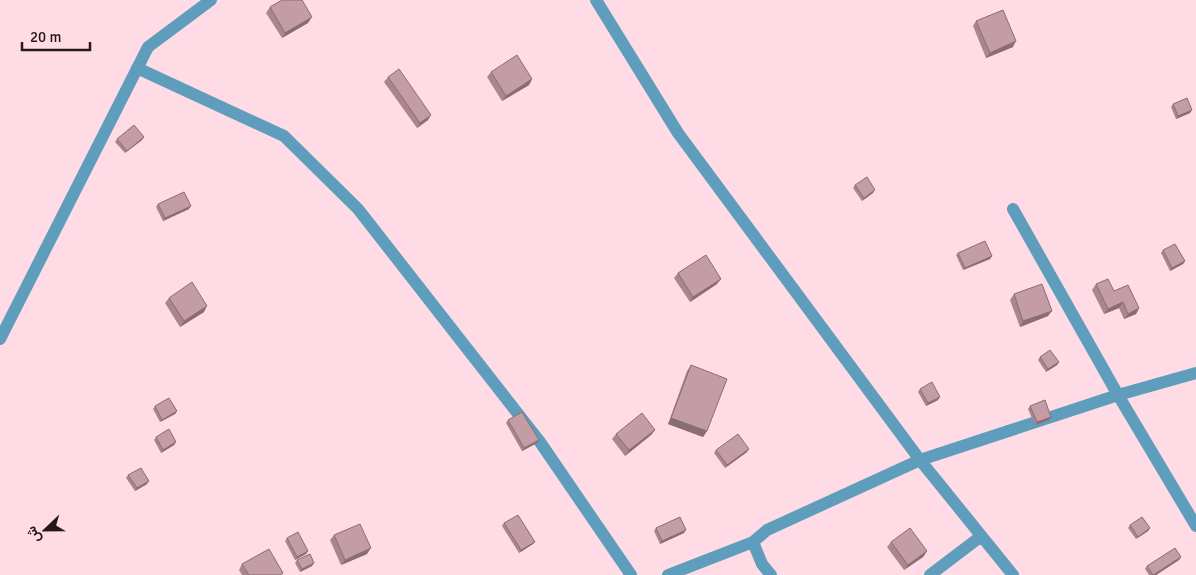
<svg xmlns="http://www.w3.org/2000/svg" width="1196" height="575" font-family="Signika,Vazirmatn,sans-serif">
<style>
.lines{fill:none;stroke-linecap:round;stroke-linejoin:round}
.street{stroke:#5e9dbb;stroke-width:12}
.wall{fill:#a9868f}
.shaded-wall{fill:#896d74}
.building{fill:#c49ca6;stroke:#896d74}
</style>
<rect width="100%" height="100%" fill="#ffdce5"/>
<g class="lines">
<path class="street" d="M596 0 678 133 920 460 1013 575
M137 68 284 136 358 209 540 442 631 575
M1013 209 1118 395 1196 526
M0 339 148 47 211 0
M753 542 762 564 771 575
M668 575 753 542 767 530 920 460 1118 395 1196 373
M930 575 980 537"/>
</g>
<path class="wall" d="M270 7 308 23 282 38 266 13Z
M976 21 1013 47 986 58 973 26Z
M491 72 532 79 529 85 502 101 487 77Z
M388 77 428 120 417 128 384 82Z
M1173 104 1190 113 1176 119 1171 107Z
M144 137 142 140 125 153 115 142 117 139Z
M855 185 873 193 862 201 853 188Z
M158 204 189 209 163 221 156 207Z
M1163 250 1185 261 1183 264 1170 271 1161 253Z
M958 253 992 256 990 259 963 270 956 255Z
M678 273 717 284 690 302 674 278Z
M1096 284 1114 291 1139 308 1136 314 1124 319 1119 308 1104 314 1092 290Z
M1014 294 1048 316 1020 327 1010 300Z
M169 298 204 312 180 327 165 303Z
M1040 357 1059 362 1057 365 1046 372 1038 360Z
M691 365 707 431 703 437 668 424 687 371Z
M920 389 938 400 926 406 918 392Z
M155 406 177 411 175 414 160 422 153 409Z
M1030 406 1051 417 1049 420 1035 425 1028 409Z
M508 420 537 443 522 451 506 423Z
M655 430 651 435 625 456 612 439 616 434Z
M156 437 176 442 174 445 161 453 154 440Z
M716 450 747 452 725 468 714 453Z
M128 475 147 484 135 491 126 478Z
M504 523 533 544 519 553 502 526Z
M1130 525 1150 528 1148 531 1136 539 1128 528Z
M656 528 684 533 660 544 654 531Z
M334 535 367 554 341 565 330 540Z
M287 538 308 551 306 554 295 560 285 541Z
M891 542 927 551 923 557 904 570 887 547Z
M1181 557 1179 560 1156 575H1149L1145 569 1147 566Z
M297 560 312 566 300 572 295 563Z
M242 564 283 573 281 575H242L239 570Z"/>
<path class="shaded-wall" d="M312 17 308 23 282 38 285 33Z
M1016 41 1013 47 986 58 990 53Z
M532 79 529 85 502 101 506 96Z
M1192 110 1190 113 1176 119 1178 116Z
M431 115 428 120 417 128 420 123Z
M144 137 142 140 125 153 127 151Z
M875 190 873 193 862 201 864 198Z
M191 206 189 209 163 221 165 218Z
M992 256 990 259 963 270 965 268Z
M1185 261 1183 264 1170 271 1172 268Z
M721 279 717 284 690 302 693 297Z
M1123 302 1119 308 1104 314 1108 309Z
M207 306 204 312 180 327 184 321Z
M1139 308 1136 314 1124 319 1128 314Z
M1052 311 1048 316 1020 327 1023 321Z
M1059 362 1057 365 1046 372 1048 369Z
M940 397 938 400 926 406 928 403Z
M177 411 175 414 160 422 162 420Z
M1051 417 1049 420 1035 425 1037 422Z
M671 418 707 431 703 437 668 424Z
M655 430 651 435 625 456 629 450Z
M539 440 537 443 522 451 524 448Z
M176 442 174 445 161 453 163 450Z
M749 449 747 452 725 468 727 465Z
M149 481 147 484 135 491 137 488Z
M1150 528 1148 531 1136 539 1138 537Z
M686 530 684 533 660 544 662 541Z
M535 542 533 544 519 553 521 550Z
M371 548 367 554 341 565 345 560Z
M308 551 306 554 295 560 297 557Z
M927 551 923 557 904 570 908 565Z
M1181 557 1179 560 1156 575H1154Z
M314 563 312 566 300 572 302 569Z"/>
<path class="building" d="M282 0H302L312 17 285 33 270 7Z
M1003 10 1016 41 990 53 976 21Z
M517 55 532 79 506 96 491 72Z
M399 69 431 115 420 123 388 77Z
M1187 98 1192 110 1178 116 1173 104Z
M134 125 144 137 127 151 117 139Z
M867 177 875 190 864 198 855 185Z
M184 192 191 206 165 218 158 204Z
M985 241 992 256 965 268 958 253Z
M1175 244 1185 261 1172 268 1163 250Z
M706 255 721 279 693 297 678 273Z
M1108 279 1114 291 1128 285 1139 308 1128 314 1123 302 1108 309 1096 284Z
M192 282 207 306 184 321 169 298Z
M1042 284 1052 311 1023 321 1014 294Z
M1050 350 1059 362 1048 369 1040 357Z
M691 365 727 379 707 431 671 418Z
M932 382 940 397 928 403 920 389Z
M169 398 177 411 162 420 155 406Z
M1045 400 1051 417 1037 422 1030 406Z
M522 412 539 440 524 448 508 420Z
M642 413 655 430 629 450 616 434Z
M169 429 176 442 163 450 156 437Z
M738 434 749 449 727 465 716 450Z
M141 468 149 481 137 488 128 475Z
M518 515 535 542 521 550 504 523Z
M680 517 686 530 662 541 656 528Z
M1142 517 1150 528 1138 537 1130 525Z
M360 524 371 548 345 560 334 535Z
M910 528 927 551 908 565 891 542Z
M298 532 308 551 297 557 287 538Z
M1175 548 1181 557 1153 575 1147 566Z
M269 549 283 573 280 575H249L242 564Z
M310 554 314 563 302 569 297 560Z"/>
<g transform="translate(45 530) rotate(248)" stroke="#ffdce5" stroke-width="4" paint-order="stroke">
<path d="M0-4L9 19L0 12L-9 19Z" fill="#26171b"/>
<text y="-8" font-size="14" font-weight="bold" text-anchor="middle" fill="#26171b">ش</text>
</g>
<path d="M22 42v8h68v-8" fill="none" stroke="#26171b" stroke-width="2.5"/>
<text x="30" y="42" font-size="15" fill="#26171b" stroke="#ffdce5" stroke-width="4" paint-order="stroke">20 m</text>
</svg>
